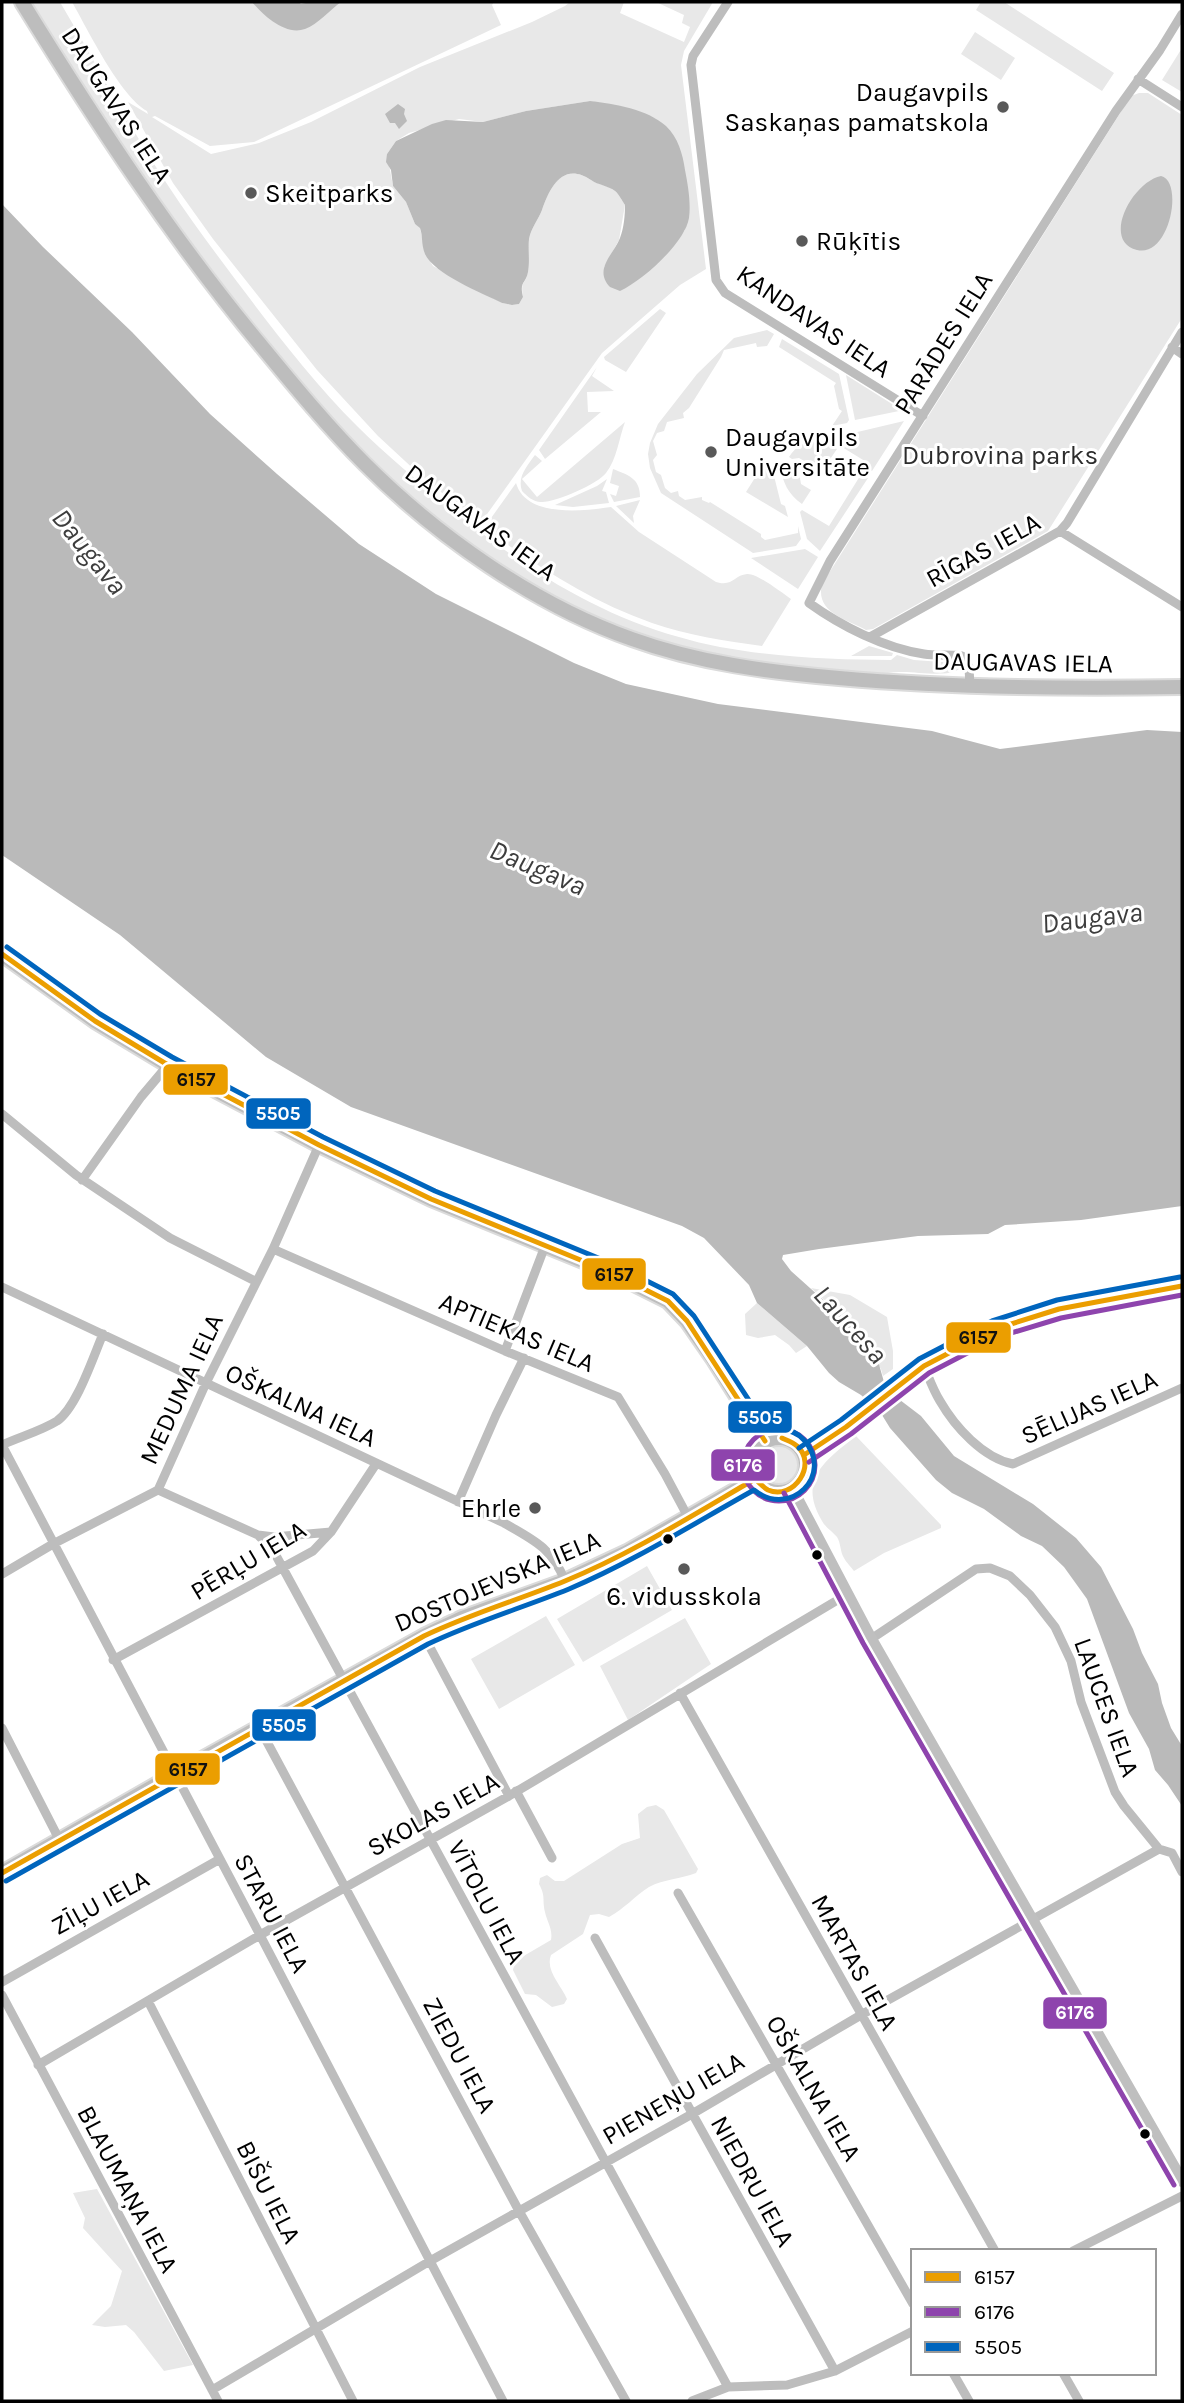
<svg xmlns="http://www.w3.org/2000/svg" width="1184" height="2403" font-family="Karla,sans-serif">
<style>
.green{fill:#e8e8e8;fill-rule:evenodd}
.water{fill:#bababa}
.pier{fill:#fff}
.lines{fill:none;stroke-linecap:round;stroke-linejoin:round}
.primary-casing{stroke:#dbdbdb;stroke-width:18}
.street{stroke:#bdbdbd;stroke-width:9}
.secondary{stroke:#bfbfbf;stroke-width:12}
.primary{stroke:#bdbdbd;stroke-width:14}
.bus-1-casing{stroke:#fff;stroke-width:10}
.bus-2-casing{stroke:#fff;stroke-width:10}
.bus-3-casing{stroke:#fff;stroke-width:10}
.bus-1{stroke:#eb9e00;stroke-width:5}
.bus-2{stroke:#8e44ad;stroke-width:5}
.bus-3{stroke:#0065bd;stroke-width:5}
.poi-dot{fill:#595959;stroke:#fff;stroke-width:2.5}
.bus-dot{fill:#000;stroke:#fff;stroke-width:2.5}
.labels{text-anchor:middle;stroke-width:6;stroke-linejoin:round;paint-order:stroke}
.poi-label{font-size:26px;fill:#000;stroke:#fff;text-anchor:start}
.street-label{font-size:26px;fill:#000;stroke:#fff}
.park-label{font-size:26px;fill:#2c2c2c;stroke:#fff}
.water-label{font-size:28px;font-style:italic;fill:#3d3d3d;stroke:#fff}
.line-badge{stroke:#fff;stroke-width:2.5}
.badge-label{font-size:19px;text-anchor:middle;font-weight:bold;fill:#fff}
.pale-badge-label{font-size:19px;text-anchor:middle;font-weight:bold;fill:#111}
</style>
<rect width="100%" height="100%" fill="#fff"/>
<path class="green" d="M29 2H60C96 63 129 127 169 187 190 219 214 251 238 283 275 332 313 382 357 426 386 455 418 481 450 508 518 564 593 613 679 637 742 656 825 660 891 660L897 655 914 660 956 663 959 669C947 678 915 671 899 672 889 672 879 675 869 675 848 674 828 671 807 669 741 663 672 652 611 625 509 581 413 510 339 428 321 408 305 387 287 367 189 252 110 130 29 2Z
M72 2H494L492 5 501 25 254 142 210 146 155 116 152 117 211 154 259 143 311 122 420 67 532 22 565 6 570 2H624L620 13 684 42 690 27 682 23 684 15 656 2H713L684 51 681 65 706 269 680 285 602 353 480 524 419 474 378 436 317 370 213 239 173 183 128 102 148 114 147 111C120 96 88 30 72 2ZM590 101 627 108 656 119 685 230 669 251 605 279 604 267 619 240 625 205C622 201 619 194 615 191 609 186 598 184 591 180 563 161 550 187 542 210 538 220 531 228 529 239 528 250 530 262 528 272 526 285 520 279 523 297L519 304 512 305 502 303 433 266 425 253 420 227 415 224 406 202 393 186 387 154 396 141 409 133 459 119 483 122 526 111Z
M981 2H1004L1114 73 1102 91 976 10Z
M975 32 1015 58 1001 80 961 54Z
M1182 48V92L1162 80Z
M1139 93H1148L1182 115V318L1048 531 873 629 866 630C845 619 815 612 822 584L1131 96Z
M660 309 666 313 626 372 605 360 604 357Z
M767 330 774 334 767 346 757 347 756 343 724 350 721 357 689 408 683 413 684 418 667 422 664 431 657 433 653 441 657 455 653 460 656 472 661 475 665 488 671 493 678 491 679 496 685 500 702 497V500L709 503 710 502 761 534V537L765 540 798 533V526L801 539 796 546 753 553 661 493 650 468 648 454 650 443 658 424 697 374 734 338Z
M782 339 839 374 849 420 847 423 832 426 842 411 839 409 834 386 836 383 779 347Z
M597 367 592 376 614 391 587 392 588 412H601L545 459 539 450Z
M846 375 900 409 899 411 855 420Z
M904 421 872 471 867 468 868 463 842 447 849 434Z
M625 422C619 438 617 459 606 473 598 484 554 503 541 502 533 502 527 496 522 491 517 477 527 466 535 455L542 461 522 479 537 497Z
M818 441 826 442 837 449 824 468 812 461 806 462 799 458 792 459 789 457C796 446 804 442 818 441Z
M765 462 772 468 781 504 785 506 788 517 746 492Z
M782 463 800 478 801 484 811 490 802 504C788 494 783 483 780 466Z
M613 469C628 475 640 478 640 497L614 502 610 494 616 496 619 486 610 483Z
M863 475 868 478 820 551 807 539 800 512 802 510 829 526 860 476Z
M607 479 602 491 606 492 609 503 573 507 555 505 597 486Z
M516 483C526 518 583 511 611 507L639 532 716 582C733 587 734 575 747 574 757 573 782 593 791 599L762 646C725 641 687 635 652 623 590 601 537 566 484 528Z
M640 500 633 516 634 523 616 506Z
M805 549 818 557 798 589 751 558Z
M869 646 893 653 892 656H851Z
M811 1288 850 1295 887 1317 893 1351V1369L883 1376 881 1369 852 1325Z
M757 1303 807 1346 796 1353 789 1345 775 1335 758 1338 746 1335 745 1314Z
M856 1436 941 1525V1528L884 1553 854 1571C851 1567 846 1562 844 1558 840 1552 841 1543 837 1537 833 1532 826 1528 822 1521 797 1479 826 1460 856 1436Z
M760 1465a19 19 0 1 1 38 0a19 19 0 1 1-38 0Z
M647 1566 672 1610 583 1662 557 1619Z
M546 1616 575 1665 499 1709 471 1659Z
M685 1618 711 1664 628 1720 600 1666Z
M656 1805 664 1810 698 1869 696 1873C681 1879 664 1879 649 1887 635 1896 624 1909 609 1917L599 1914 590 1915 583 1934 551 1955C545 1970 561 1985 567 1999L564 2004 552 2007 536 1995 525 1994 513 1970 515 1961 551 1940C553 1929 547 1922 545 1912 542 1899 546 1897 539 1884L540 1878 547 1875 555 1881H564L622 1844 640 1838 638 1814 647 1807Z
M97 2189 193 2365 164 2371 134 2332 126 2325 105 2327 92 2325 111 2306 122 2271 83 2228 85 2218 73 2193Z"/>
<path class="water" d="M252 2H298L301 4 311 2H341C330 10 317 25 305 29 285 36 263 15 252 2Z
M590 101C615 104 647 109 666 126 678 137 683 155 685 170 688 185 691 203 689 218 685 243 642 281 620 291L610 287C593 269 614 254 620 238 624 228 625 215 625 205 622 201 619 194 615 191 609 186 598 185 591 180 563 161 550 187 542 210 538 220 531 228 529 239 528 250 530 262 528 272 526 284 519 281 523 297L519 304 512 305 502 303C482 293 434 274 425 254 421 244 423 236 420 228L415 224 406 202 393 186 391 170 386 162 387 154 396 141 432 124 446 120 483 122 526 111Z
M398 104 405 109 404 114 407 121 399 129 395 123H390L385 114Z
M1161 176C1184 181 1170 258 1137 250 1101 241 1132 182 1161 176Z
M2 204 43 247 132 332 210 414 277 474 359 544 436 594 574 663 626 684 718 704 932 731 1000 749 1147 730 1182 732V1206L1081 1220 1005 1225 988 1234 918 1236 819 1249 783 1255 782 1259 791 1271 858 1331 878 1361 884 1382 900 1400 921 1416 954 1456 1033 1504 1076 1538 1101 1567 1133 1629 1142 1653 1158 1684 1162 1703 1171 1728 1182 1746V1806L1168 1785 1155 1770 1149 1749 1129 1713 1087 1599 1064 1567 1042 1546 1021 1536 984 1509 952 1493 936 1480 890 1428 882 1415 861 1395 839 1382 829 1373 807 1346 757 1303 749 1285 704 1238 682 1226 351 1107 266 1057 120 935 2 855Z"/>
<path class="pier" d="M888 1380 901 1396 877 1416 863 1401Z"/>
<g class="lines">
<g class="primary-casing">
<path id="primary" d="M22 2C96 122 173 240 264 349 296 388 329 428 365 464 437 536 535 605 632 639 698 663 769 672 839 678 953 688 1068 689 1182 687
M2 954 95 1021 168 1065 319 1145 431 1199 610 1272 668 1301 687 1321 714 1360 765 1441
M752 1465a27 27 0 1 1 54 0a27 27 0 1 1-54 0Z
M804 1455 846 1427 924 1366 995 1329 1059 1309 1182 1286
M2 1873 175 1774 424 1636 462 1618 565 1581 627 1552 755 1479"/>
</g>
<path class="street" d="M728 2 693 56 691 65 716 280 725 293 923 416
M1138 79 1182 107
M1172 347 1182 354
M1060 531 1182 607
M870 637 1060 531 1067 523 1182 332
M970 687 969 667 962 656C950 654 937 656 924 654 884 648 841 626 809 603L830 561 1116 111 1160 50 1182 14
M2 1114 76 1175 170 1238 255 1281
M82 1180 141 1097 168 1065
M273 1249 505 1351 618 1397 665 1474 688 1517
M2 1287 504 1523C534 1540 552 1548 565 1581
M103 1334C93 1357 77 1407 57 1421 41 1431 19 1437 2 1445L260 1935 503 2401
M505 1351 545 1246
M924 1366C929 1378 933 1390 940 1401 955 1427 983 1458 1013 1464L1182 1388
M158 1490 258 1535 273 1550 728 2387
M458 1502 496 1415 524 1358
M258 1535 274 1537 331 1532
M2 1574 53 1544 158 1490 206 1383 273 1249 319 1145
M424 1636 509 1796
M871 1639 976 1569 990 1568 1010 1576 1030 1595 1055 1627 1071 1661 1081 1702 1115 1792 1124 1806 1159 1849 1172 1853 1182 1872
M113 1660 313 1551 331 1532 376 1464
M680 1693 995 2251
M259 1727 519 2211 626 2401
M2 1728 60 1841
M516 1791 552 1858
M678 1893 913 2304
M595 1938 835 2371
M2 1982 220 1859
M2 1995 218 2401
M148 2001 353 2401
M38 2065 260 1935 509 1796 846 1595
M1073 2251 1182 2196
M953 2373 969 2401
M1063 2373 1079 2401
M212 2390 430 2261 692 2114 861 2015 1159 1849
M692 2401 728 2387 787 2385 835 2371 913 2331"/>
<path class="secondary" d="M792 1489 871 1639 1182 2181"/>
<use href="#primary" class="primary"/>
<g class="bus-1-casing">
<path id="bus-1" d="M2 954 95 1021 168 1065 319 1145 431 1199 610 1272 668 1301 687 1321 765 1441
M804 1455 846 1427 924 1366 995 1329 1059 1309 1182 1286
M755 1479C759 1482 764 1488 768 1490 794 1501 818 1464 797 1446 793 1442 786 1440 782 1438
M2 1873 424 1636C470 1614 518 1600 565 1581 631 1554 693 1515 755 1479"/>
</g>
<g class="bus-2-casing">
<path id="bus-2" d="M743 1465a36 36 0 1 1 72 0a36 36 0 1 1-72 0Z
M809 1462 851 1434 929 1373 998 1337 1061 1318 1182 1295
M784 1493 863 1643 1174 2185"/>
</g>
<g class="bus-3-casing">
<path id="bus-3" d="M799 1448 841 1420 919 1359 992 1321 1057 1300 1180 1277
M6 1881 428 1644C474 1622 522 1608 569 1589 633 1562 693 1524 754 1490 790 1519 835 1475 804 1440 795 1430 782 1428 769 1431L694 1316 673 1294 613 1264 435 1191 323 1137 172 1057 100 1014 7 947"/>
</g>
<use href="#bus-1" class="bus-1"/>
<use href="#bus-2" class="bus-2"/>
<use href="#bus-3" class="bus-3"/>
</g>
<g class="poi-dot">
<circle cx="1003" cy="107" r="7"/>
<circle cx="251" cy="193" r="7"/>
<circle cx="802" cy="241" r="7"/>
<circle cx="711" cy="452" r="7"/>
<circle cx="535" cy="1508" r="7"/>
<circle cx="684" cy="1569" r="7"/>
</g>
<g class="bus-dot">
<circle cx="668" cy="1539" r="6"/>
<circle cx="817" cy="1555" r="6"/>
<circle cx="1145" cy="2134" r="6"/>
</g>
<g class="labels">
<g class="poi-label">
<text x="989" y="101" text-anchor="end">Daugavpils<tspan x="989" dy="30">Saskaņas pamatskola</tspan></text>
<text x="265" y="202">Skeitparks</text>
<text x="816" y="250">Rūķītis</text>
<text x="725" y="446">Daugavpils<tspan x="725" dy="30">Universitāte</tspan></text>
<text x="521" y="1517" text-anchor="end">Ehrle</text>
<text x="684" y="1605" text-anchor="middle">6. vidusskola</text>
</g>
<g class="street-label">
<text transform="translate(117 105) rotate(57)" y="9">DAUGAVAS IELA</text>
<text transform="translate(814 321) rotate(34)" y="9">KANDAVAS IELA</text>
<text transform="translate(943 343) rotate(-58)" y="9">PARĀDES IELA</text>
<text transform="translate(481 522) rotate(36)" y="9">DAUGAVAS IELA</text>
<text transform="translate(983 550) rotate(-29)" y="9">RĪGAS IELA</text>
<text transform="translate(1023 662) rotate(1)" y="9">DAUGAVAS IELA</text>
<text transform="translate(517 1332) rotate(23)" y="9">APTIEKAS IELA</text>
<text transform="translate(181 1389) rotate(-65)" y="9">MEDUMA IELA</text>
<text transform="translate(301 1405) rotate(25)" y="9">OŠKALNA IELA</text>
<text transform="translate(1089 1407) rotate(-24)" y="9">SĒLIJAS IELA</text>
<text transform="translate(248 1560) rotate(-31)" y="9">PĒRĻU IELA</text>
<text transform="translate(497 1581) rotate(-23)" y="9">DOSTOJEVSKA IELA</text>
<text transform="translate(1107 1707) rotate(70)" y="9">LAUCES IELA</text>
<text transform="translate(433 1814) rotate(-29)" y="9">SKOLAS IELA</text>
<text transform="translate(100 1902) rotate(-29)" y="9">ZĪĻU IELA</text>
<text transform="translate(487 1902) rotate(62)" y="9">VĪTOLU IELA</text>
<text transform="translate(272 1913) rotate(62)" y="9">STARU IELA</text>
<text transform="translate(855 1962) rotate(61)" y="9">MARTAS IELA</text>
<text transform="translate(460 2055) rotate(62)" y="9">ZIEDU IELA</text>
<text transform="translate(814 2088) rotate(60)" y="9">OŠKALNA IELA</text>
<text transform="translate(673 2098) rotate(-30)" y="9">PIENEŅU IELA</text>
<text transform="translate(753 2181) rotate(61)" y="9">NIEDRU IELA</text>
<text transform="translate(128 2189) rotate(62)" y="9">BLAUMAŅA IELA</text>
<text transform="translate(269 2192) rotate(63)" y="9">BIŠU IELA</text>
</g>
<g class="park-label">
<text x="1000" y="464">Dubrovina parks</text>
</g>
<g class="water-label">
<text transform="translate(90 551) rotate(51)" y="10">Daugava</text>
<text transform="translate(538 867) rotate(23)" y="10">Daugava</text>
<text transform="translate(1092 917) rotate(-7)" y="10">Daugava</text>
<text transform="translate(851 1324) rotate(48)" y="10">Laucesa</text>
</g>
</g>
<g class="line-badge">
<rect x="162" y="1063" width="67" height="33" rx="7" fill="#eb9e00"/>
<rect x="245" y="1097" width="67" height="33" rx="7" fill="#0065bd"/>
<rect x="581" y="1257" width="66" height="34" rx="7" fill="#eb9e00"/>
<rect x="945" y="1321" width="67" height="33" rx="7" fill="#eb9e00"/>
<rect x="727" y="1400" width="66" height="34" rx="7" fill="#0065bd"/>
<rect x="710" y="1448" width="66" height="34" rx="7" fill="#8e44ad"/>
<rect x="251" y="1708" width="66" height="34" rx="7" fill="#0065bd"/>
<rect x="154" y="1752" width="67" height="34" rx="7" fill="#eb9e00"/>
<rect x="1042" y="1996" width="66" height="34" rx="7" fill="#8e44ad"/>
</g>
<g class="badge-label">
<text x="278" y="1120">5505</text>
<text x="760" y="1424">5505</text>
<text x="743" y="1472">6176</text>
<text x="284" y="1732">5505</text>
<text x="1075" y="2019">6176</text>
</g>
<g class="pale-badge-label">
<text x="196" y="1086">6157</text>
<text x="614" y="1281">6157</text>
<text x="978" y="1344">6157</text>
<text x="188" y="1776">6157</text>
</g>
<rect width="1184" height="2403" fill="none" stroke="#000000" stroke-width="7"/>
<rect x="911" y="2249" width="245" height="126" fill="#ffffff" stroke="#999999" stroke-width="2"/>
<rect x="925" y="2272" width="35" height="10" fill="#eb9e00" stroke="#999999" stroke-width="2"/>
<text x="974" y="2284" font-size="21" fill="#000000">6157</text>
<rect x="925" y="2307" width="35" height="10" fill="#8e44ad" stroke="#999999" stroke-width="2"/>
<text x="974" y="2319" font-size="21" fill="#000000">6176</text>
<rect x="925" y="2342" width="35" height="10" fill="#0065bd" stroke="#999999" stroke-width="2"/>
<text x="974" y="2354" font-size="21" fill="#000000">5505</text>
</svg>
